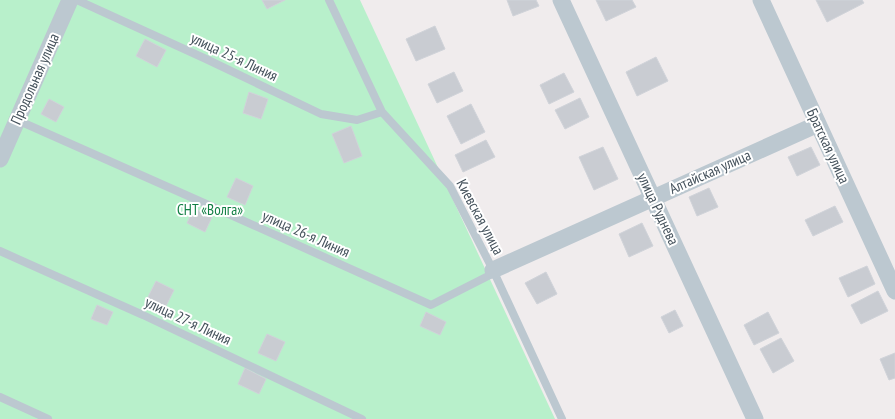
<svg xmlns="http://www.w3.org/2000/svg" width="895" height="419" font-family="'PT Sans Narrow',sans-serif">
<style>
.green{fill:#b8f0cb}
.building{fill:#c9ccd2;stroke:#d0d3d9}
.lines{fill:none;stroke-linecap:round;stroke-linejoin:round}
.lane{stroke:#bcc8d0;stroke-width:8}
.street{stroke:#bcc8d0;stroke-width:17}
.labels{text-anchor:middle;stroke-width:4;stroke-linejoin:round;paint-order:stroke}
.street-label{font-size:15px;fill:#44515b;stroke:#fff}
.park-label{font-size:15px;fill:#127f44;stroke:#fff}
</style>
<rect width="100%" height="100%" fill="#f0eced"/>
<path class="green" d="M0 0H360L555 419H0Z"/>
<path class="building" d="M262 0H285L267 9Z
M507 0H536L539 6 513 16Z
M596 0H632L636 7 606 21Z
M816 0H862L864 3 827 22Z
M435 26 445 49 416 61 406 39Z
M145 39 166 50 157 67 136 56Z
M656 57 668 81 637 96 626 72Z
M454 72 463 91 437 103 428 84Z
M564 73 574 92 549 104 540 85Z
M249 92 268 99 261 119 243 113Z
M580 98 589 117 565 129 555 110Z
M49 99 64 107 56 122 41 114Z
M471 104 485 132 461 144 447 116Z
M351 126 362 156 344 163 332 134Z
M486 140 495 157 463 172 455 155Z
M603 147 618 179 594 190 579 157Z
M811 147 820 165 797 176 788 157Z
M236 178 253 186 245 205 227 197Z
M709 188 718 207 697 216 689 197Z
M835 206 843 222 813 236 805 220Z
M194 208 212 217 205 232 187 223Z
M642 223 653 246 629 257 619 234Z
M867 266 875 284 848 297 839 278Z
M546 272 557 294 537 304 525 283Z
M156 281 174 290 163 312 145 303Z
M878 291 888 311 861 324 851 305Z
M97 305 113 312 107 325 91 319Z
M675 310 683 326 669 333 661 317Z
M426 312 446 322 440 335 420 326Z
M768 312 779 333 754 345 744 325Z
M267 334 285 342 276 361 258 353Z
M781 338 794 361 773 373 760 349Z
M895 353V378L889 380 880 359Z
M245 368 266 379 259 394 238 384Z"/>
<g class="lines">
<path class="lane" d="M77 0 206 59 321 114 357 120 382 112
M329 0 382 112 450 186 493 270 562 419
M17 120 204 203 431 305 494 273
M0 251 143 315 362 419
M0 397 48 419"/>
<path class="street" d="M561 0 755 419
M761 0 895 291
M0 159 70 0
M493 270 818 124"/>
</g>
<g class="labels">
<g class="street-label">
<text transform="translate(234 57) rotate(25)" y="5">улица 25-я Линия</text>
<text transform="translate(35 79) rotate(-66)" y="5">Продольная улица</text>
<text transform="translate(828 146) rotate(65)" y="5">Братская улица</text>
<text transform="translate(710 172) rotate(-24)" y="5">Алтайская улица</text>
<text transform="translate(658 209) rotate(65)" y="5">улица Руднева</text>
<text transform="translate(480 217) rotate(62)" y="5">Киевская улица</text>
<text transform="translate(306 234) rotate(24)" y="5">улица 26-я Линия</text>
<text transform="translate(188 321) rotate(25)" y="5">улица 27-я Линия</text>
</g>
<g class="park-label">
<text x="210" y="215">СНТ «Волга»</text>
</g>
</g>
</svg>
